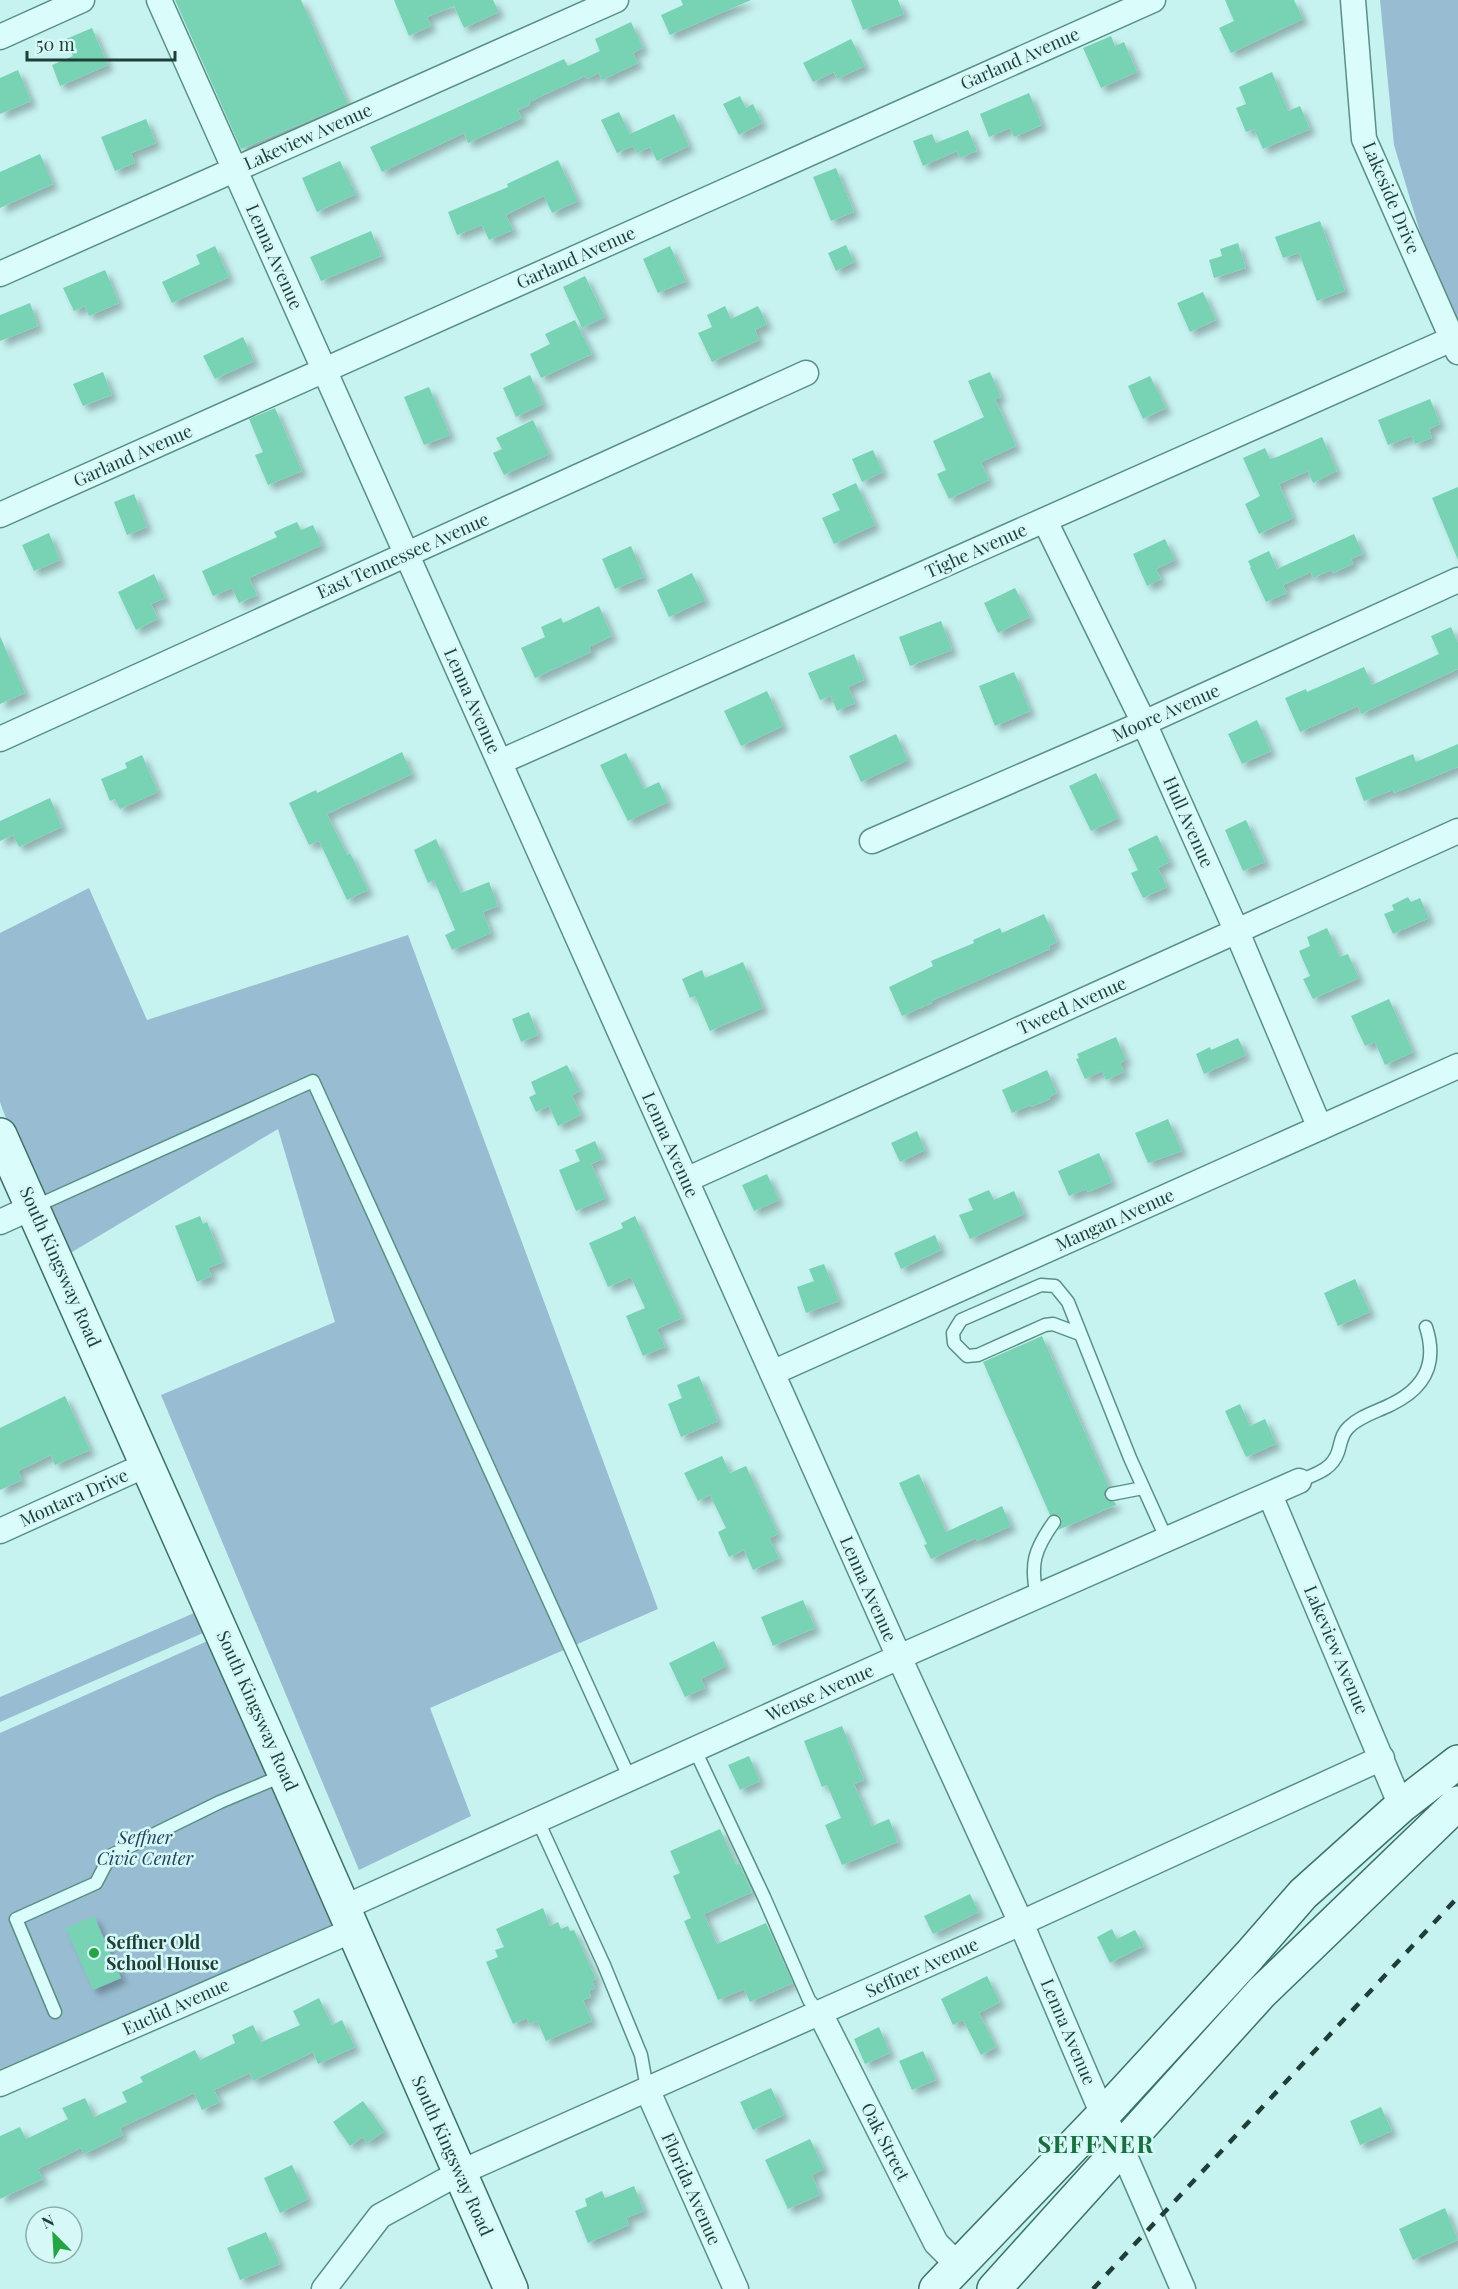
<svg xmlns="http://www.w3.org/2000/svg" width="1458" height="2289" font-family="'Playfair Display',serif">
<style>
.green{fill:#98bdd2}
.building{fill:#78d3b5;filter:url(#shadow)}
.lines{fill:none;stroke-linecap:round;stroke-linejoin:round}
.lane-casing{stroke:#599084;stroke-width:15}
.street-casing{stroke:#599084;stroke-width:27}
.secondary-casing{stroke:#3c7264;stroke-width:36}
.lane{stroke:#dafcfa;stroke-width:12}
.street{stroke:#dafcfa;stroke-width:24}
.secondary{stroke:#dafcfa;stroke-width:33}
.rail{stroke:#1e3e36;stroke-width:4.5;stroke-dasharray:10 10;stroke-linecap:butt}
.poi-dot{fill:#24a442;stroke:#d6f9f7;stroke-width:2}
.labels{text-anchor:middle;stroke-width:5;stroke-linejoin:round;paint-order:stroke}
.street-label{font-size:18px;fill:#1e3e36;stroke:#d6f9f7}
.park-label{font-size:18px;font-style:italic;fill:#23405d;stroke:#d6f9f7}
.poi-label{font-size:18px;font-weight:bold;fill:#1e3e36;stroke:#d6f9f7;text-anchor:start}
.district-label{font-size:24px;font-weight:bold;letter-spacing:1.5px;fill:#1a6f41;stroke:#d6f9f7}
</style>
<defs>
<filter id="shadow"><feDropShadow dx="5.5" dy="5.5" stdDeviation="3" flood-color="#0004"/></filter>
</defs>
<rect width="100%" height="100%" fill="#c6f2f0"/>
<path class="green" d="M1380 0H1458V337L1452 339 1394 145Z
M89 888 147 1020 408 935 658 1609 430 1708 471 1816 359 1870 161 1395 335 1322 278 1129 57 1261 0 1102V933Z
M201 1610 210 1630 0 1722V1697Z
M212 1639 339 1925 0 2069V1733Z"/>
<path class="building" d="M175 0H301L348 104 241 149Z
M394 0H493L499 12 464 28 454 6 427 17 431 26 409 36Z
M681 0H751L670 35 661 15 683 5Z
M851 0H898L904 14 863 30Z
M1225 0H1294L1303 19 1231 53 1219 28 1234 21Z
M631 22 643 48 633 53 638 63 602 80 599 73 587 79 585 76 529 102 530 105 518 110 522 118 468 143 464 133 382 172 370 147 564 59 568 66 600 51 595 39Z
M92 28 108 65 60 86 52 65 73 56 66 39Z
M1111 36 1115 46 1124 42 1137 72 1101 88 1083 48Z
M851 39 865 66 837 79 834 72 813 82 803 63Z
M18 70 31 101 0 114V78Z
M1272 72 1288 111 1300 106 1310 129 1263 149 1254 129 1246 132 1236 108 1246 104 1239 87Z
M1029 93 1042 125 1014 137 1010 128 989 137 980 114Z
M740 96 746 108 753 104 762 123 739 135 723 104Z
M619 112 630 134 674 114 689 146 657 161 650 147 637 153 633 146 617 153 601 120Z
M146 119 156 143 131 153 135 163 115 171 101 137Z
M968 130 977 151 960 158 957 151 923 166 913 141 932 134 936 143Z
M40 154 53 184 0 208V172Z
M558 160 578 201 552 213 544 196 506 215 513 230 489 240 482 225 457 235 448 212 508 187 507 184Z
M340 161 356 194 317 212 302 178Z
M836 168 854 212 831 221 813 177Z
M1320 221 1345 291 1317 301 1299 253 1283 258 1275 237Z
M371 231 381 256 321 281 310 257Z
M1238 243 1246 268 1214 278 1209 260 1222 256 1220 249Z
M846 245 854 262 836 271 828 253Z
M215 246 229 277 172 303 162 282 200 264 196 255Z
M670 246 686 281 658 293 643 259Z
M105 270 119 303 89 316 85 306 74 311 63 288Z
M585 276 605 317 582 328 563 287Z
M1203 292 1216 320 1190 332 1177 303Z
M30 303 38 326 0 341V315Z
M725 306 731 319 758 306 767 324 755 330 759 340 712 362 698 333 712 327 707 315Z
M575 320 592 354 541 378 530 354 550 344 545 334Z
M243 337 254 361 215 379 203 356Z
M103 372 112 395 83 406 73 384Z
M990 372 1001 397 995 399 1016 446 981 462 989 480 949 499 937 474 946 470 933 441 984 417 968 381Z
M530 375 543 404 516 417 503 388Z
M1150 376 1166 408 1143 419 1128 386Z
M429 387 450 435 424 445 404 397Z
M1430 399 1440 424 1429 429 1432 438 1415 444 1412 436 1388 445 1378 420Z
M275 408 302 471 268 485 255 455 263 452 249 419Z
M533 420 549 454 504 475 493 453 502 449 496 438Z
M1322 437 1337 471 1313 483 1308 471 1279 484 1293 518 1259 534 1245 504 1260 496 1243 458 1265 448 1270 459 1277 457Z
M873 450 883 472 862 482 852 459Z
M856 483 875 525 834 544 822 518 840 510 832 494Z
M1458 487V560L1432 498Z
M134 494 147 527 127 535 114 502Z
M297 522 301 530 313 525 322 545 249 578 257 595 239 603 232 588 213 596 202 571 277 537 274 532Z
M49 533 60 560 34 571 22 545Z
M1354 534 1363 554 1351 559 1353 564 1333 573 1331 570 1313 578 1311 572 1283 585 1287 593 1266 602 1250 568 1251 567 1248 561 1269 551 1277 569Z
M1165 539 1175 560 1156 569 1161 579 1147 586 1133 554Z
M631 546 644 577 615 589 602 559Z
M692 573 705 600 669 617 657 590Z
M154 574 165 598 151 604 158 619 136 630 118 592Z
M1015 588 1030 617 998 633 984 603Z
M599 606 612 636 589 647 591 652 535 678 521 648 545 637 541 627 561 618 563 623Z
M941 621 952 650 910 666 899 637Z
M1451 627 1458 643V669L1361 714 1358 706 1300 732 1285 698 1306 689 1307 692 1364 667 1372 685 1439 654 1431 636Z
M0 636 25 693 0 704Z
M854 654 864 680 848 687 855 703 837 711 831 696 820 700 808 673Z
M1014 672 1030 711 995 726 979 686Z
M767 691 783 726 741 746 724 711Z
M1257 720 1271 751 1242 764 1228 734Z
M896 734 908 760 861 782 849 756Z
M1458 744V767L1394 793 1393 790 1364 801 1355 778 1413 754 1416 762Z
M402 752 412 774 327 814 347 855 350 853 368 890 347 900 319 841 309 845 289 803 316 790 317 793Z
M626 753 644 789 659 782 668 802 628 821 600 765Z
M142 755 158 792 120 809 115 799 110 801 101 779 127 768 125 763Z
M1096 773 1118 818 1091 831 1069 786Z
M50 798 62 827 19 847 13 835 0 841V821Z
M1246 820 1265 862 1243 871 1225 830Z
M1157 835 1170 862 1158 868 1167 887 1143 898 1131 873 1138 870 1128 849Z
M436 839 461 893 489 882 498 906 483 912 491 933 452 950 445 935 455 930 434 880 428 883 414 850Z
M1408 897 1411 902 1420 898 1429 918 1393 934 1384 914 1394 910 1392 905Z
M1044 914 1057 942 1049 946 1050 949 931 1001 932 1003 902 1016 889 987 933 966 931 961 974 943 973 940 1000 928 1002 933Z
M1327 928 1340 957 1348 954 1359 978 1313 999 1303 979 1310 976 1299 951 1310 946 1307 937Z
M743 962 763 1008 710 1031 695 996 690 998 682 979 702 970 705 978Z
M1389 999 1413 1052 1385 1065 1375 1042 1365 1046 1351 1016Z
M529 1012 538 1035 521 1042 512 1019Z
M1116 1037 1126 1060 1120 1063 1124 1072 1106 1080 1102 1071 1085 1079 1076 1059 1079 1058 1077 1054Z
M1238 1038 1246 1055 1204 1074 1196 1054 1210 1047 1211 1050Z
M567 1065 580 1091 572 1095 581 1115 558 1126 549 1106 536 1112 529 1097 536 1094 531 1082Z
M1047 1070 1057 1093 1049 1097 1050 1099 1031 1107 1030 1105 1012 1113 1002 1090Z
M1168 1119 1182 1151 1148 1163 1135 1133Z
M917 1131 925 1150 900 1162 891 1143Z
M595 1141 603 1159 591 1164 606 1198 576 1211 559 1170 580 1161 575 1150Z
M1099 1153 1112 1182 1088 1192 1086 1189 1069 1196 1058 1171Z
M767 1174 779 1200 754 1211 742 1185Z
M989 1190 994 1200 1014 1191 1024 1214 970 1239 959 1215 973 1210 968 1199Z
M200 1216 203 1224 207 1222 223 1262 208 1268 212 1276 197 1282 175 1226Z
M635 1216 682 1318 657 1329 665 1347 643 1356 626 1316 645 1308 631 1277 608 1287 589 1243 623 1228 621 1223Z
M935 1235 941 1250 901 1269 894 1253Z
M824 1264 839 1301 806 1313 797 1287 814 1281 809 1269Z
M1355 1279 1370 1312 1338 1326 1324 1293Z
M1042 1336 1109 1487 1104 1491V1496L1106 1500 1115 1502 1116 1505 1058 1530 1062 1523V1519L1058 1515H1050L983 1362Z
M699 1376 718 1421 681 1437 668 1404 682 1398 677 1385Z
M65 1396 90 1450 55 1465 51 1455 18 1471 22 1480 0 1490V1428Z
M1240 1404 1250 1426 1265 1419 1276 1444 1246 1457 1225 1411Z
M722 1456 730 1473 746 1466 778 1534 769 1538 779 1558 753 1570 744 1550 729 1557 718 1532 726 1528 710 1495 698 1501 684 1473Z
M919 1474 946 1532 1002 1506 1011 1526 977 1541 976 1538 931 1559 924 1545 927 1544 899 1483Z
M803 1600 815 1628 773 1646 761 1617Z
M714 1641 726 1666 701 1679 705 1688 685 1697 669 1663Z
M842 1726 864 1780 854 1784 872 1826 889 1819 898 1842 842 1865 825 1825 841 1818 827 1785 822 1787 804 1741Z
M749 1756 760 1781 740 1790 728 1765Z
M720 1829 736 1865 739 1863 752 1892 704 1914 717 1944 766 1923 793 1983 750 2002 744 1989 718 2000 684 1921 691 1918 673 1876 680 1873 670 1851Z
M970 1894 979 1912 933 1934 924 1916Z
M543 1908 550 1926 558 1922 561 1929 568 1926 570 1931 574 1930 596 1979 592 1981 595 1988 589 1991 591 1997 583 2000 592 2021 546 2041 537 2021 529 2024 527 2018 513 2024 486 1962 498 1957 495 1950 504 1947 496 1929Z
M94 1916 121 1978 93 1990 66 1928Z
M1112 1929 1117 1939 1135 1930 1144 1946 1110 1963 1097 1937Z
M987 1976 1000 2002 979 2013 996 2047 981 2055 963 2020 953 2025 941 1999Z
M319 1998 332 2025 342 2020 355 2047 318 2064 313 2052 253 2081 250 2073 214 2090 220 2102 202 2110 194 2093 120 2128 123 2135 84 2154 81 2148 38 2169 43 2179 0 2199V2136L20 2127 26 2139 68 2119 62 2108 85 2098 94 2117 127 2102 122 2092 143 2082 140 2077 195 2050 200 2060 235 2043 232 2035 253 2025 261 2042 300 2025 293 2011Z
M879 2027 890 2053 865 2064 854 2039Z
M923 2051 936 2080 912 2090 899 2061Z
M771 2088 784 2115 753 2130 740 2102Z
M363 2101 385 2131 367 2143 363 2137 350 2146 333 2122Z
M1381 2107 1392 2131 1360 2145 1350 2121Z
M810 2139 824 2169 812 2175 820 2195 788 2209 765 2160Z
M292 2165 308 2199 280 2213 264 2178Z
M634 2186 644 2211 626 2218 629 2225 588 2243 575 2211 587 2206 585 2199 602 2191 605 2198Z
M1445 2208 1458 2240 1413 2260 1399 2229Z
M266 2232 280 2264 240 2280 227 2248Z"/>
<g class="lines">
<g class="lane-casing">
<path id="lane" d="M34 1207 313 1081 630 1779
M1080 1334 1053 1324 1045 1325 978 1355 967 1356 954 1343 953 1333 961 1320 1041 1285 1055 1286 1068 1302 1130 1458 1167 1540
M1299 1481C1315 1474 1332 1470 1338 1452 1341 1443 1341 1434 1349 1427 1360 1416 1376 1412 1390 1405 1424 1389 1438 1364 1426 1327
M1112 1494 1143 1488
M1037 1597C1030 1564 1034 1550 1054 1522
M695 1750 764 1897 809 2000 820 2013
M538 1821 604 1965 641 2055 647 2089
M55 2012 16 1919 96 1883 110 1856 220 1802 284 1775"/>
</g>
<g class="street-casing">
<path id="street" d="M159 0 899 1657 1021 1923 1103 2115 1121 2147 1183 2289
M1353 0 1364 139 1458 352
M0 37 82 0
M0 274 616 0
M0 515 1153 0
M1045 521 1144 723 1237 932 1320 1128
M0 739 806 373
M500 762 1452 339
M872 841 1144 723 1458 580
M686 1180 1458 831
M0 1222 33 1207
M772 1373 1458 1066
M1270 1495 1401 1806
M0 1531 148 1464
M343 1908 899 1657 1299 1481
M820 2013 936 2243 958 2265
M0 2084 353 1930
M647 2089 736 2289
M324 2289 380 2216 459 2173 1021 1923 1382 1758"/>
</g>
<g class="secondary-casing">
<path id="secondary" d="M0 1135 285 1775 511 2289
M936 2289 1103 2115 1249 1956 1303 1894 1401 1806 1458 1762
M994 2289 1261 1993 1458 1803"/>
</g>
<use href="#lane" class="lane"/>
<use href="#street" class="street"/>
<use href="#secondary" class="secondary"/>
<path class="rail" d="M1093 2289 1458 1897"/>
</g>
<circle class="poi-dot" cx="94" cy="1953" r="6"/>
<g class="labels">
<g class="street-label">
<text transform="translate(1020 59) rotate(-24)" y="6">Garland Avenue</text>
<text transform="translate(308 137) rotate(-24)" y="6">Lakeview Avenue</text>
<text transform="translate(1391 198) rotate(67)" y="6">Lakeside Drive</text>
<text transform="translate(274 257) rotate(66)" y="6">Lenna Avenue</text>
<text transform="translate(576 258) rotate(-24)" y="6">Garland Avenue</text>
<text transform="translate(133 456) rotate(-24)" y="6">Garland Avenue</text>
<text transform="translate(976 551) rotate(-24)" y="6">Tighe Avenue</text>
<text transform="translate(403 556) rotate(-24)" y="6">East Tennessee Avenue</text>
<text transform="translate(472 701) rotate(66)" y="6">Lenna Avenue</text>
<text transform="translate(1166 713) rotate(-24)" y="6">Moore Avenue</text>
<text transform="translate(1188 822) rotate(66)" y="6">Hull Avenue</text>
<text transform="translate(1072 1006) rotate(-24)" y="6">Tweed Avenue</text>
<text transform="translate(670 1145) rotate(66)" y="6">Lenna Avenue</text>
<text transform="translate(1115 1220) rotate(-24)" y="6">Mangan Avenue</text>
<text transform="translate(60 1267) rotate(66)" y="6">South Kingsway Road</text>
<text transform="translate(74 1498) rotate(-24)" y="6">Montara Drive</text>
<text transform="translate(868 1589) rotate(66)" y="6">Lenna Avenue</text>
<text transform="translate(1336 1650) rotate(67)" y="6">Lakeview Avenue</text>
<text transform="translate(820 1693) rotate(-24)" y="6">Wense Avenue</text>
<text transform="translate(257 1711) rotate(66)" y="6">South Kingsway Road</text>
<text transform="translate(922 1968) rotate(-24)" y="6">Seffner Avenue</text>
<text transform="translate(176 2007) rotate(-24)" y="6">Euclid Avenue</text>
<text transform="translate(1068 2032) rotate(67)" y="6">Lenna Avenue</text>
<text transform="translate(885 2142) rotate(63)" y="6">Oak Street</text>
<text transform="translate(452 2156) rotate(66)" y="6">South Kingsway Road</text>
<text transform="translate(691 2189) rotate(66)" y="6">Florida Avenue</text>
</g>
<g class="park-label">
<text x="145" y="1844">Seffner<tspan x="145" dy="21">Civic Center</tspan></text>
</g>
<g class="poi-label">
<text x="106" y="1949">Seffner Old<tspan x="106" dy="21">School House</tspan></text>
</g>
<g class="district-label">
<text x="1096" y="2153">SEFFNER</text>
</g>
</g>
<g transform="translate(54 2235) rotate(336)"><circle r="28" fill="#d6f9f7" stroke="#8caeaa" stroke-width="1.5"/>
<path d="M0-4.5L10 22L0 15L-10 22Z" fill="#24a442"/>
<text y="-9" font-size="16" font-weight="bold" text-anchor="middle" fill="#1e3e36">N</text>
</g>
<path d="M27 51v9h148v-9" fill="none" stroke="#1e3e36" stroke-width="3"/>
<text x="36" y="51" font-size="18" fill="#1e3e36" stroke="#d6f9f7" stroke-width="4.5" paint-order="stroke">50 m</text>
</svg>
